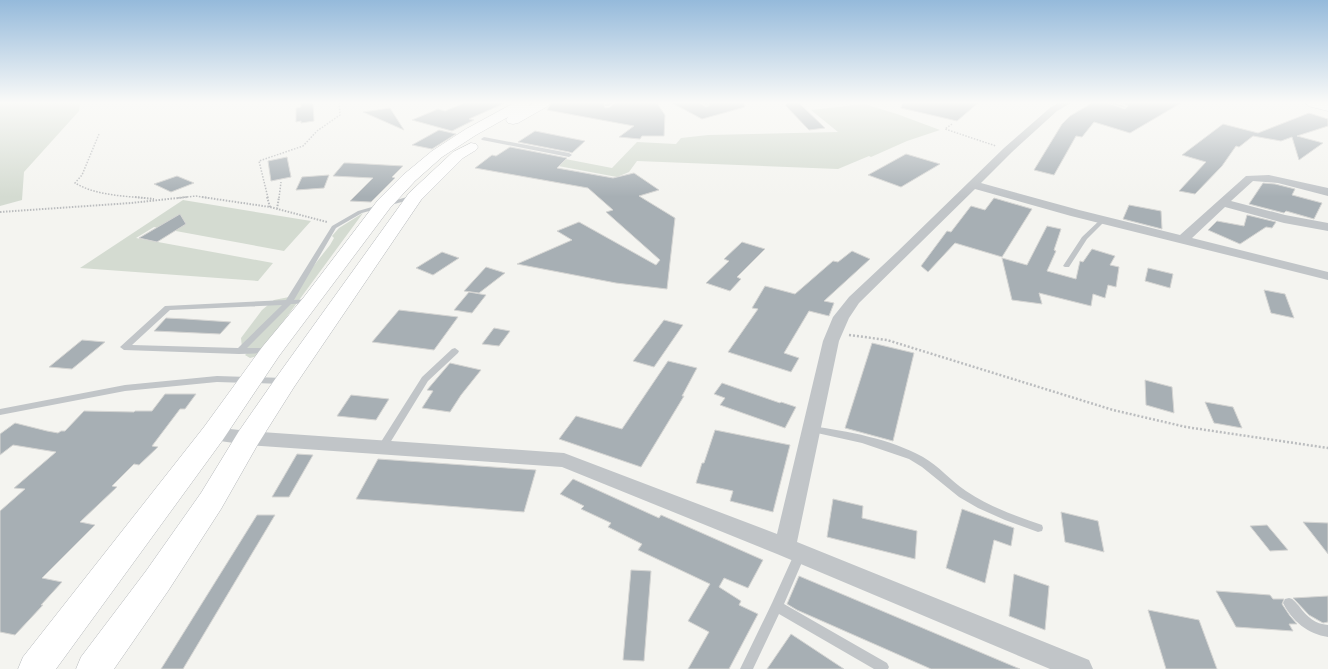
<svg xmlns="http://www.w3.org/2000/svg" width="1328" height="669" font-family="'Source Sans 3',sans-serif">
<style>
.green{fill:#d4dbd1}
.building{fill:#a7afb4;stroke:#d5d5d3}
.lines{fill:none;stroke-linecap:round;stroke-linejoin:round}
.secondary-casing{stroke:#b4b8bc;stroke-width:1}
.highway-casing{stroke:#b4b7ba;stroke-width:1}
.path-far2{stroke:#bbbdbf;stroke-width:1.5;stroke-dasharray:1.5 1.5;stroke-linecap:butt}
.path-far1{stroke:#bbbdbf;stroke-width:2;stroke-dasharray:1.5 1.5;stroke-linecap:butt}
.path{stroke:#bbbdbf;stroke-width:2.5;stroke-dasharray:2 2;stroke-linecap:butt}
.lane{fill:#c1c5c8;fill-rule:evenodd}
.street{fill:#c1c5c8;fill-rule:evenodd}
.secondary{fill:#fff;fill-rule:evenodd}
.highway{fill:#fff;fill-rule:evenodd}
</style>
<rect width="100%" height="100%" fill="#f4f4f0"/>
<path class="green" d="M0 103H80L79 111 24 172 22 200 0 206Z
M864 104 897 114 940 130 907 141 871 157 869 156 838 169 637 161 629 172 617 177 521 159 529 152 612 168 637 142 676 144 681 138 708 135 838 132 811 110Z
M183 200 311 221 284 251 154 227 136 238 273 263 258 281 80 268Z
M363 213 258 356 250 358 245 355 247 353 242 348 241 338 262 310 274 300 289 297 330 245 334 238 332 236 339 228Z"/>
<path class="building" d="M301 103H313L314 121 301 123V121L296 122V108L301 107Z
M464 103H505L469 119 474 120 452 131 412 120 438 109 445 111Z
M551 103H604L605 108 610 107 615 103H657L665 115 664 136H642L640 139 619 137 634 126 547 110Z
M672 103H700L706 107 710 105 709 103H744L745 107 702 119Z
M788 103H799L825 128 809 130 785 105Z
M902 103H978L957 121 901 108Z
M1092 103H1108L1125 109 1128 106 1120 103H1181L1130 133 1094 122 1082 137 1076 136 1054 175 1034 170 1062 124 1070 116Z
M390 108 404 130 363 112Z
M1309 113 1328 119V126L1297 136 1323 143 1299 160 1292 137 1281 141 1253 136 1239 147 1236 146 1222 166 1195 194 1179 191 1206 162 1182 155 1223 124 1258 133Z
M439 130 456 134 432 149 412 145Z
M535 131 585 141 572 153 569 152 518 142Z
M510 147 567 158 557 168 613 178 634 173 659 190 639 196 675 218 667 289 616 283 517 264 572 240 557 231 579 222 656 265 660 260 606 212 613 210 588 188 475 168 492 155 496 156Z
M906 154 940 164 901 187 868 175Z
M287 157 291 177 271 181 268 161Z
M344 163H349L403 166 392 177 395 178 371 202 350 201 373 178 333 176Z
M329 175 324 188 296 190 302 177Z
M177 176 194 183 171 192 154 184Z
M1263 183 1275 184 1295 189 1292 195 1322 203 1314 219 1286 211 1284 213 1249 204Z
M994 198 1032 209 1002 257 955 243 928 272 921 266 947 231 951 232 971 206 985 210Z
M1129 205 1161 211 1162 229 1123 219Z
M180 214 186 224 157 242 139 238Z
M1247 215 1276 222 1272 228 1266 227 1240 244 1208 230 1217 221 1244 226Z
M1047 226 1061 229 1054 250 1056 251 1047 271 1076 279 1080 261 1083 262 1092 249 1115 256 1110 265 1119 267 1116 287 1108 285 1105 298 1093 294 1091 306 1039 293 1042 304 1012 300 1002 258 1027 265Z
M742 242 765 249 737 277 741 279 730 291 706 283 729 261 724 259Z
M852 251 870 259 824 301 834 303 829 316 809 311 784 353 799 358 791 372 728 352 758 309 752 308 765 286 795 294 833 261 838 262Z
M442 252 459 258 433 275 416 268Z
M486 267 505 273 479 293 464 291Z
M1148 268 1173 274 1170 288 1145 281Z
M1264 290 1285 294 1294 318 1271 313Z
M469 292 486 295 472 313 454 310Z
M399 310 458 317 434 350 372 342Z
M166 318 186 319 231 322 220 334 154 331Z
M664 320 683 325 654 367 633 361Z
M494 328 510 331 499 346 482 344Z
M82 340 105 342 72 369 49 367Z
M872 343 914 353 893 441 845 428Z
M668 361 697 368 682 396H684L641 467 559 439 576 416 622 429Z
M450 363 481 370 461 395 450 412 422 408 433 391 427 390Z
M1145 380 1172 387 1174 413 1146 405Z
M722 383 780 403 781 402 796 407 785 428 720 405 725 398 714 394Z
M165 394H196L185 409H180L152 446 158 447 139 465 134 464 112 486 117 487 80 522 95 525 42 578 62 582 41 605H43L15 635 0 632V511L25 489 14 488 56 452 13 445 0 455V434L15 423 47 431 58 433 61 431H65L84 411 134 412 135 411H152Z
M351 395 389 399 376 420 337 416Z
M1205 402 1233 407 1242 428 1214 423Z
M715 430 790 445 773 512 730 501 733 491 696 483 702 463H704Z
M297 454 313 455 289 497H272Z
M378 459 536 470 524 512 356 499Z
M573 479 659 518 661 515 763 560 748 588 724 578 719 587 741 601 739 605 758 614 729 669H688L709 632 688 621 710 584 638 550 642 544 608 527 611 523 581 509 584 506 560 494Z
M833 499 863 506 862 518 917 531 915 559 827 537Z
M962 509 1014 528 1011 546 994 540 985 583 946 568Z
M1061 512 1098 521 1104 552 1065 542Z
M257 515H275L183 669H161Z
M1303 522 1328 523V554Z
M1267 525 1288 550 1270 551 1250 526Z
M631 570 651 571 644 661 623 660Z
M1014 574 1049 586 1045 630 1009 616Z
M799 576 1020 669H931L797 610 787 604Z
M1216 591 1270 595 1273 599H1284L1282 604 1290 616 1297 624H1289L1293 631 1236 627Z
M1328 596V622L1323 623 1309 615 1293 598Z
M1148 610 1199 620 1217 669H1166Z
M791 634 844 669H767Z"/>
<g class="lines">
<g class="secondary-casing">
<path id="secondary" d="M1306 103H1328V111L1308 106Z"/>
</g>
<g class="highway-casing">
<path id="highway" d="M514 103H531L529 106 533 103H550L548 106 518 123 513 124 508 123 506 120 508 117 476 135 442 157 415 181 390 208 279 356 222 441 56 669H18L23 657 204 427 263 346 304 297 378 200 403 175 432 151 466 129Z
M471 143 476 144 478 147 476 150 463 158 421 200 294 387 258 444 221 509 168 591 114 669H76L81 657 146 571 201 493 239 431 278 375 409 193 453 152Z"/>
</g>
<path class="path-far2" d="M952 124 945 129 996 146
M99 134 82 175 75 183C95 195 122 196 145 198
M178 198 196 196 209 198
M268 198 259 161 303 146 317 131 340 115 339 103
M279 198 281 182"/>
<path class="path-far1" d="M135 197 154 199
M202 197 270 207 327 222
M267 197 270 207
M277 209 279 197
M0 212 131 203 187 197"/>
<path class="path" d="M849 335 887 340 1113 410 1186 427 1328 448"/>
<path class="lane" d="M608 103H614L609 106H605V104Z
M701 103H707L709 105 707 106Z
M1109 103H1116L1127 107 1125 108Z
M484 137 569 153 572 155 569 157 482 140 481 139Z
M414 195 417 197 416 198 362 213 336 228 294 300 311 299 315 301 314 303 291 304 247 348H269L273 351 272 353 239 354 124 350 120 347 165 306 286 300 332 226 358 211ZM282 305 238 348 132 345 170 310Z
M1103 218 1106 220 1087 239 1069 267H1065L1063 266 1082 237 1101 219Z
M455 348 459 351 458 353 428 381 385 451 382 452 379 451 377 448 379 445 422 377 452 349Z
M217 376 284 378 288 381 284 384 217 382 125 391 0 415V409L125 385Z
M811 426C847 431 891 439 923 457 939 466 951 481 966 491 990 507 1016 516 1042 525L1043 528 1042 531 1038 532 1005 520 978 508 959 497 922 467 909 459 862 443 808 431 806 429 808 427Z
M800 548 804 550 806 553 784 604 887 663 889 667 888 669H874L779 614 753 669H740L772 603 796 550Z
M1289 598C1294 599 1295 602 1299 606 1307 617 1315 624 1328 625V637C1308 634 1292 621 1283 603L1285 599Z"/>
<path class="street" d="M1058 103H1071L1057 111 1012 152 981 183 1079 210 1180 235 1246 176 1269 175 1328 188V196L1278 183 1253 181 1231 201 1285 215 1328 223V231L1284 223 1225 207 1192 238 1328 272V280L1071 216 975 189 859 303 849 318 839 341 797 542 1089 660 1093 669H1050L777 554 562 467 248 445 206 439 204 434 206 429 213 427 248 431 564 453 777 534 823 341 833 317 849 297 897 252 1004 148 1051 107Z"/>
<use href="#secondary" class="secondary"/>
<use href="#highway" class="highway"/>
</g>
<linearGradient id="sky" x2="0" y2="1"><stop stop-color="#95badb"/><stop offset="0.52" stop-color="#fafaf8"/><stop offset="1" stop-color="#fafaf8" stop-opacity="0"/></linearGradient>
<rect width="1328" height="197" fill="url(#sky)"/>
</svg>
